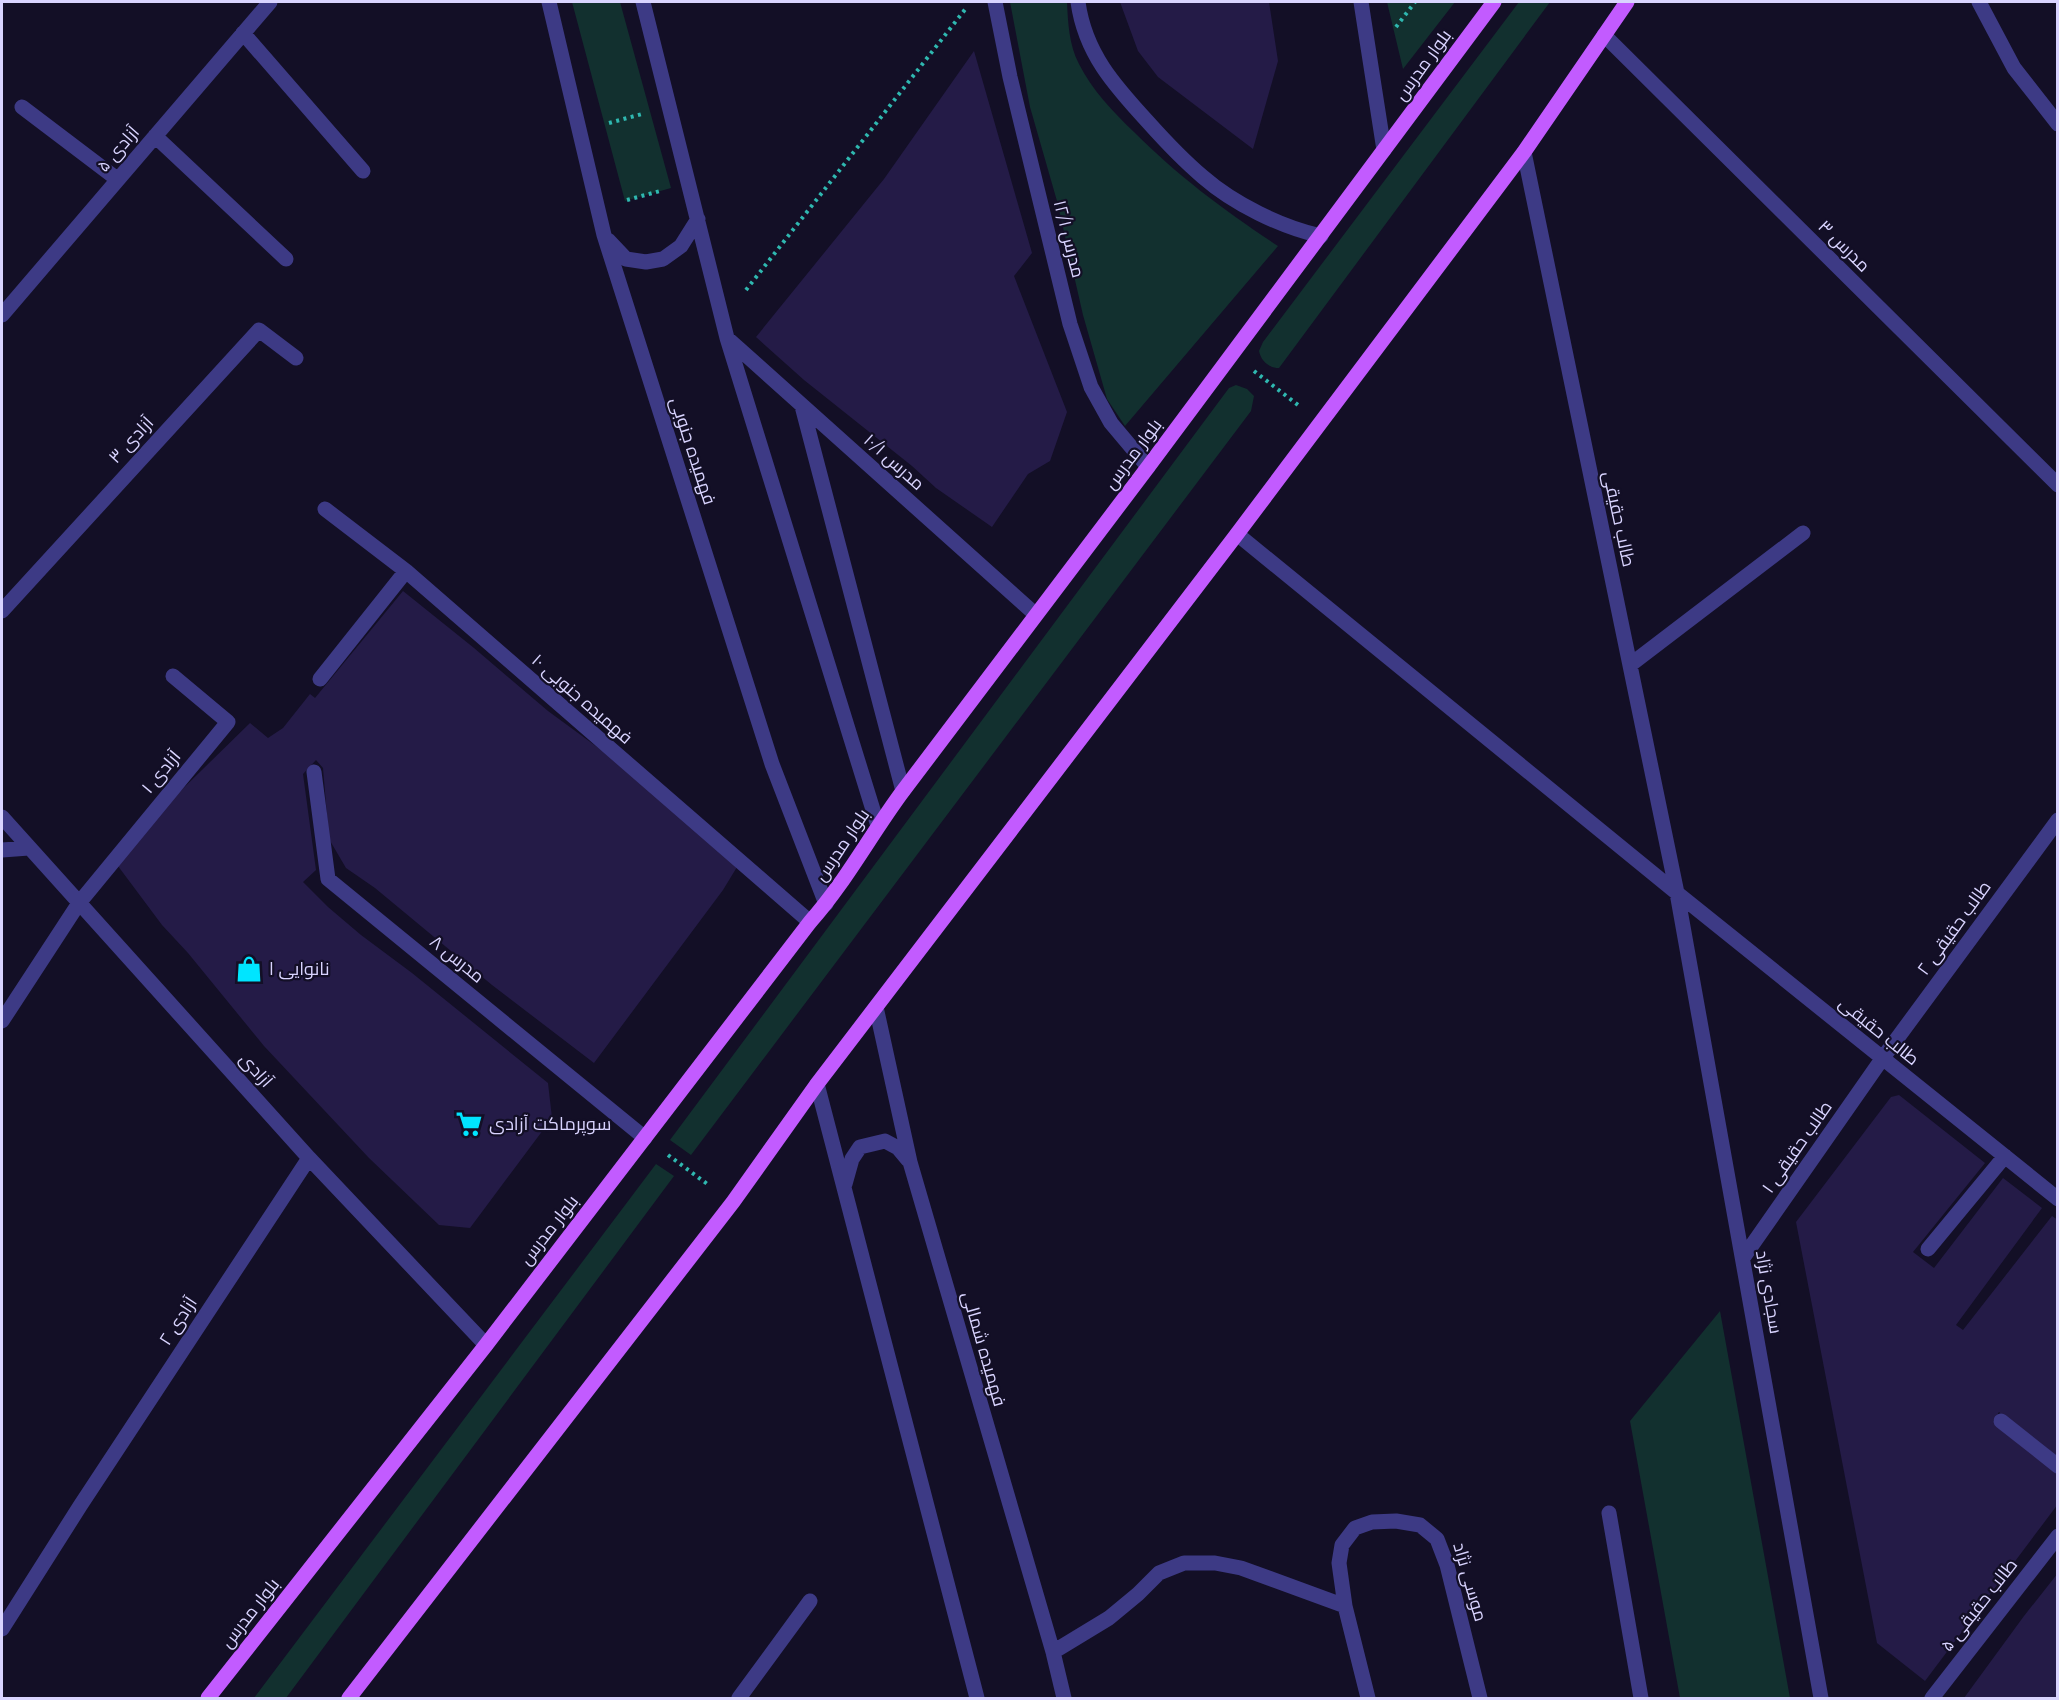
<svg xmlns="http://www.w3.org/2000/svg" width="2059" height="1700" font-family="Montserrat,Cairo,sans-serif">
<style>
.green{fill:#12302f}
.building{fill:#241b47}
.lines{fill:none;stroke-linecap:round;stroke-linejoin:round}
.path{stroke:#2fb8b0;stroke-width:4;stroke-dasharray:3 4.5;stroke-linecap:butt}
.minor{stroke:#3d3a85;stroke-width:15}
.major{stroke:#c25bff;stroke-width:15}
.labels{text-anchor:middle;stroke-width:4.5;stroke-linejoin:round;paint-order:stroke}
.street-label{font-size:18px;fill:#d9d4ff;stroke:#130f26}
.poi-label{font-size:18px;fill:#d9d4ff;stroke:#130f26;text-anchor:start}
</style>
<rect width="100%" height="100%" fill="#130f26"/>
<path class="green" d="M572 2H620L671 188 625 201Z
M1010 2H1067C1068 23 1069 45 1079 64 1092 90 1113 112 1134 132 1179 177 1225 211 1278 246L1125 426 1107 399 1083 315 1057 201 1030 107Z
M1387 2H1455L1403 69Z
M1519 2H1550L1279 368C1269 368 1261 361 1259 351L1263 342Z
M1236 385 1247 389 1254 396 1251 411 691 1155 670 1140 1229 388Z
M656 1164 674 1176 286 1698H254Z
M1720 1311 1790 1698H1680L1630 1421Z"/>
<path class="building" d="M1120 2H1269L1278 61 1253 149 1158 77 1138 51Z
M974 51 1032 253 1014 276 1067 412 1050 461 1028 474 992 527 936 488 912 466 804 380 756 337 884 179Z
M403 591 474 648 548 711 679 807 737 867 723 890 594 1063 492 985 375 888 346 868 329 839 323 768 316 760 303 774 316 870 303 882 328 907 361 935 412 973 548 1083 552 1118 470 1228 439 1225 369 1158 264 1046 188 953 162 925 112 858 250 723 268 738 283 728 310 694 315 698Z
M1899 1095 1985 1163 1913 1252 1934 1268 2003 1178 2042 1208 1956 1325 1963 1330 2052 1216 2058 1220V1457L1999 1412 1993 1421 2058 1473V1504L1925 1681 1877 1643 1796 1222 1891 1097Z
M2058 1573V1698H1964L2024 1616Z"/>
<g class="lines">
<path class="path" d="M1396 27 1415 2
M609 123 642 114
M627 200 660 191
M746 290 967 7
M1254 371 1298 405
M668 1155 710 1186"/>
<path class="minor" d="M549 2 604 235 772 764 826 904
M643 2 727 338 878 826
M995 2 1010 77 1070 324 1091 387 1111 423 1148 467
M1078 2C1085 53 1114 85 1148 122 1165 141 1183 160 1203 177 1234 204 1281 227 1321 236
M1361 2 1384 150
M1979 2 2014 68 2058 124
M243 33 363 171
M1604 35 2058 485
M22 107 117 179
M155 136 286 259
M1524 152 1677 893 1821 1698
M608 240 626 259 646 262 663 259 681 246 698 219
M2 315 270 2
M727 338 1035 614
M802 406 903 791
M325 509 406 571 810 922
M1237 534 1677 893 2058 1199
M2 611 259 330 296 358
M1630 665 1803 533
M320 679 406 571
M314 772 328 879 645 1138
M2 817 309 1158 486 1345
M2 850 29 848
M876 1007 910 1162 1053 1652 1064 1698
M2 1021 79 903 228 722 173 676
M817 1084 977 1698
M845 1184 852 1159 860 1147 885 1141 898 1148 908 1160
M1928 1249 2005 1156
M1743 1258 1882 1059 2058 820
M2001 1421 2058 1466
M1609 1513 1641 1698
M2 1629 80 1506 309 1158
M1053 1652 1109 1618 1138 1594 1159 1573 1184 1563H1215L1241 1568 1345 1606
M739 1698 810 1601
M1368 1698 1345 1606 1339 1563 1342 1545 1355 1528 1372 1522 1396 1521 1420 1525 1437 1539 1447 1565 1480 1698
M1932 1698 2058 1536"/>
<path class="major" d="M208 1698 486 1345 810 922C845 883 871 834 903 791L1148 467 1494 2
M349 1698 733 1202 817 1084 1237 534 1524 152 1627 2"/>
</g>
<defs>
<g id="shop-bare" transform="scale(2.07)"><path d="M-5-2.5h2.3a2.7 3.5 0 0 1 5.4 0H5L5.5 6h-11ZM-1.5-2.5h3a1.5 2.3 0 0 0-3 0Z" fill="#00e5ff" stroke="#130f26" stroke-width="2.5" paint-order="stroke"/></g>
<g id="supermarket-bare" transform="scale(2.07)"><path d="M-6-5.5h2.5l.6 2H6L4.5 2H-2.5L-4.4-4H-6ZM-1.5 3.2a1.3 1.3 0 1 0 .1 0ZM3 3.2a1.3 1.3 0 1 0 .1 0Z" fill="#00e5ff" stroke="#130f26" stroke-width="2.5" paint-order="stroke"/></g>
</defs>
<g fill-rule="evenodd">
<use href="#shop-bare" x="249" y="969"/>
<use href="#supermarket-bare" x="469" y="1124"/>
</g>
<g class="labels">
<g class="street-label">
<text transform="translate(1423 65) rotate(-54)" y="6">بلوار مدرس</text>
<text transform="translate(118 149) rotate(-49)" y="6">آزادی ۵</text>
<text transform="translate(1069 239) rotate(76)" y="6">مدرس ۱۲/۱</text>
<text transform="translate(1844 246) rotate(45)" y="6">مدرس ۳</text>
<text transform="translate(131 440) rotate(-47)" y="6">آزادی ۳</text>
<text transform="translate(693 451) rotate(72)" y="6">فهمیده جنوبی</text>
<text transform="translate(1133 454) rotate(-53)" y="6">بلوار مدرس</text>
<text transform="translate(894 462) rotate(42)" y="6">مدرس ۱۰/۱</text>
<text transform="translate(1619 519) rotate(78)" y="6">طالب حقیقی</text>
<text transform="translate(582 699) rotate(41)" y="6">فهمیده جنوبی ۱۰</text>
<text transform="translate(161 772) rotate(-50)" y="6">آزادی ۱</text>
<text transform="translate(842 845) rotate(-56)" y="6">بلوار مدرس</text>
<text transform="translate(1954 928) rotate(-54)" y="6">طالب حقیقی ۲</text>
<text transform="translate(457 959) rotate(39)" y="6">مدرس ۸</text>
<text transform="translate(1879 1031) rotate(39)" y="6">طالب حقیقی</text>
<text transform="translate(256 1070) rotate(48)" y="6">آزادی</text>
<text transform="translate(1797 1147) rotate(-55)" y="6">طالب حقیقی ۱</text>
<text transform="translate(549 1230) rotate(-52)" y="6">بلوار مدرس</text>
<text transform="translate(1769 1292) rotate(80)" y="6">سجادی نژاد</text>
<text transform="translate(178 1321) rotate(-57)" y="6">آزادی ۲</text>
<text transform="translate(984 1349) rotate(74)" y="6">فهمیده شمالی</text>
<text transform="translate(1470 1582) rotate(74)" y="6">موسی نژاد</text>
<text transform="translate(1979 1605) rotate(-52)" y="6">طالب حقیقی ۵</text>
<text transform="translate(250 1613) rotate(-52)" y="6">بلوار مدرس</text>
</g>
<g class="poi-label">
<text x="269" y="975">نانوایی ا</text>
<text x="489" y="1130">سوپرماکت آزادی</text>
</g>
</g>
<rect width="2059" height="1700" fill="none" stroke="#d9d4ff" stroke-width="6"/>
</svg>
